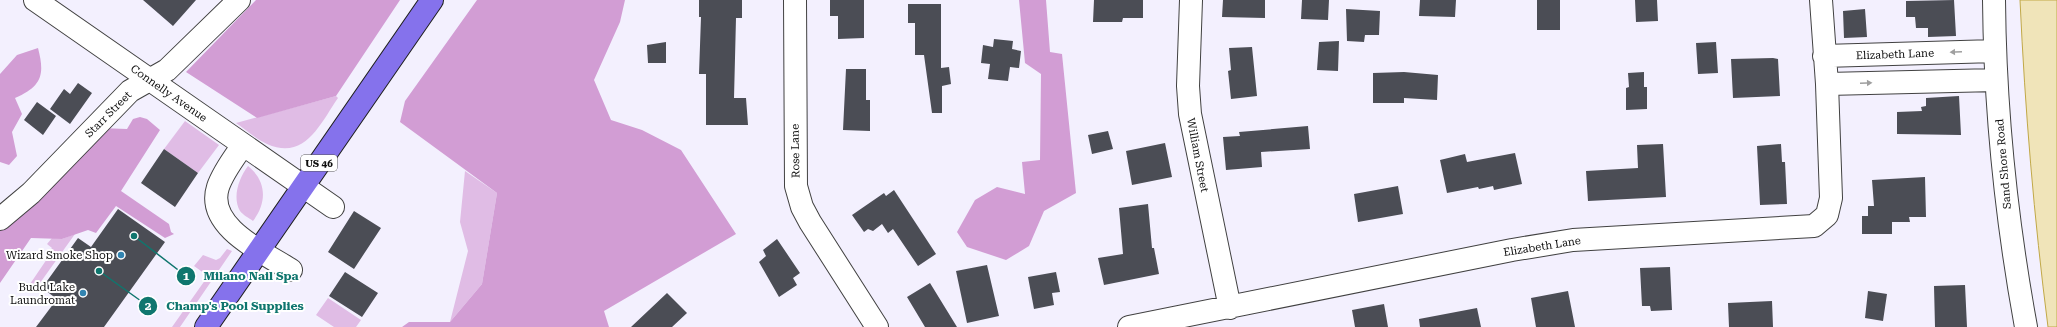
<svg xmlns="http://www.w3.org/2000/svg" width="2057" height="327" font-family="'Roboto Serif',serif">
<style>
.green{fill:#e0bce5}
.forest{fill:#d29dd4}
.water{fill:#f0e4b9;stroke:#c1a847}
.building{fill:#4b4d55}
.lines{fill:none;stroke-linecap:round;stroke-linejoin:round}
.minor-casing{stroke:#414141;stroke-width:24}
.major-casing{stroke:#1f1f1f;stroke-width:24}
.minor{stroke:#fff;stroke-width:22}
.major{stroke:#8572ec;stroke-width:22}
.oneway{fill:#9f9f9f}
.poi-dot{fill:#3284b1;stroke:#fff;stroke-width:1.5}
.labels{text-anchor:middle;stroke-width:4;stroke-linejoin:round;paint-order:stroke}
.shield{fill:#fff;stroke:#565656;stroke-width:1}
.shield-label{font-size:10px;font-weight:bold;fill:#0e0e0e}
.street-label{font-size:11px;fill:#0e0e0e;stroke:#fff}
.poi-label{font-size:11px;fill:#0e0e0e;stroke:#fff;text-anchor:end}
.leader{fill:none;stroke:#0f766e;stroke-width:1.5}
.callout-dot{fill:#0f766e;stroke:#fff;stroke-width:1.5}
.mark-label{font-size:12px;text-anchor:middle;font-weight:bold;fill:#fff}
.callout-label{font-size:12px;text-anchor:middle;font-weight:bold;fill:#0f766e;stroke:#fff;stroke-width:4;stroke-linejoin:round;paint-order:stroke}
</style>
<rect width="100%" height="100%" fill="#f3f0fe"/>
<path class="green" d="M336 96 338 98C320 124 305 161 267 144 256 139 246 130 236 123Z
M185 121 219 145 198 173 164 149Z
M248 166C267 181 267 203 253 221 249 218 243 215 240 211 232 197 239 178 248 166Z
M465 171 497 193 482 284 450 322 468 251 460 222Z
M75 234 35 290 31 287 30 284 49 256 47 255 52 248 47 244 52 238 62 239Z
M227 249 232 251 180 327H172L208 276 194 266 203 255 216 260 220 258Z
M328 298 361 320 356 327H334L316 315Z"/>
<path class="forest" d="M256 0H400L336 96 257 118 186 72Z
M477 0H625L620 22 594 80 611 120 642 130 681 150 736 234 604 311 609 327H402L409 322H450L482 284 497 193 400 122 405 101Z
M1019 0H1046L1050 52 1062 54 1076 193 1044 211 1029 246 1006 260 967 247 957 232 975 200 997 187 1025 194 1022 162 1040 160 1041 74 1025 63Z
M38 48C45 75 42 86 15 98L22 114 12 132 17 156 9 165 0 162V74L17 55Z
M140 117 147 119 160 130 121 191 169 224 171 232 174 234 165 238 116 206 96 233 88 230 62 239 31 238 0 283V224L100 128 127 129 133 119Z"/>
<path class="water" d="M2020 0H2057V327H2048C2034 218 2025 110 2020 0Z"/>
<path class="building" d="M143 0H196L173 26Z
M699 0H742V18H736L734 98H746L748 125H706V74H699L701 17H699Z
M830 0H864V38L838 39V16H830Z
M1094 0H1143V18H1123L1122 22H1093Z
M1223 0H1265V18L1222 17Z
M1302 0H1329L1328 20 1301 19Z
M1420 0H1456L1455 17 1419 16Z
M1537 0H1560V30H1537Z
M1635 0H1657L1658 21 1636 22Z
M1954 0 1956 36 1928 37V28H1916L1915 17H1906V1Z
M908 4H941V68L949 67 951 84 942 86V113H932L924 55H915V23H908Z
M1346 9 1380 11 1379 35H1365L1364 42 1347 41Z
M1865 9 1867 37 1844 38 1843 11Z
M994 39 1013 41 1012 49 1021 51 1019 68 1010 67 1008 81 988 79 990 64 981 63 983 45 993 47Z
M1339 41 1338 71 1317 70 1319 42Z
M666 42V63H648L647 45Z
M1716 42 1718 73 1698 74 1696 43Z
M1252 47 1257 96 1231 99 1228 71 1231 70 1229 48Z
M1773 58 1778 59 1780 96 1733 98 1731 59Z
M846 69H866V100H870V131L843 130Z
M1404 72 1438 75 1437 100 1404 98V103H1373V73Z
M1644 72V87H1647V109L1626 110V88L1629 87 1628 73Z
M78 83 92 93 70 124 50 109 64 89 70 94Z
M1959 96 1961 135 1897 134V112L1922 111 1921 107 1926 106V98Z
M37 102 56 116 43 135 24 120Z
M1308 126 1310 149 1261 152 1262 167 1226 170 1223 137 1240 136 1239 132Z
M1108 131 1113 149 1092 154 1088 135Z
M1165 143 1172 177 1132 185 1126 151Z
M1663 144 1666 197 1588 201 1586 171 1638 168 1637 145Z
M1781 144 1782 162H1785L1787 204 1760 205 1757 146Z
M164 149 198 173 175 207 141 183Z
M1515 153 1522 184 1494 190 1493 186 1479 189 1478 187 1447 193 1440 160 1465 154 1467 162Z
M1925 177 1926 217H1909L1910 222H1892V234H1862V216H1868V206H1874L1872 180Z
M1398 186 1403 214 1358 222 1354 194Z
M894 190 936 254 918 266 893 229 888 233 882 224 873 231 868 229 864 232 852 215 884 193 886 196Z
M1148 204 1152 248H1154L1159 274 1104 285 1098 258 1123 254 1119 208Z
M118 209 165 242 104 327H36L57 299 42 288 78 238 91 247Z
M354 211 381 228 354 269 328 252Z
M777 239 800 273 793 278 797 285 779 297 759 262 766 256 763 250Z
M987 265 999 316 967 323 956 271Z
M1670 267 1672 310 1651 311 1650 306H1642L1640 268Z
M345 272 378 293 362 317 329 296Z
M1056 272 1060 292 1052 293 1054 305 1034 309 1028 277Z
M930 283 957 327H925L907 297Z
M1965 285 1967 327H1935L1934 286Z
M1568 291 1575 327H1536L1531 298Z
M1868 291 1887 294 1883 321 1865 318Z
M667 293 687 313 672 327H631Z
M1772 301 1773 327H1729L1728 303Z
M1384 304 1388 327H1355L1352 310Z
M1477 308 1481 327H1420L1419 319Z"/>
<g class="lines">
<g class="minor-casing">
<path id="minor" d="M35 0 333 207
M795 0 796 186 802 207 810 222 877 327
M1191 0 1188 86 1190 114 1230 308
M1994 0C1995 110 2006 218 2026 327
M1824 56 1995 51
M1827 84 1996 80
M243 145C234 158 223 172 218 187 205 227 265 253 291 270
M0 219 31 193 130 91 167 70 239 0
M1129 327 1512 250 1573 240 1814 226 1827 215 1831 198 1827 84 1821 0"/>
</g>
<g class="major-casing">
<path id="major" d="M206 327 432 0"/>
</g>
<use href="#minor" class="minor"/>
<use href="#major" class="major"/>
</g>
<defs><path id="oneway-solid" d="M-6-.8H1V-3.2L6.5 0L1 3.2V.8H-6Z"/></defs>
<g class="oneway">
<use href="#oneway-solid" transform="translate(1956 52) rotate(178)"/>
<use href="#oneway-solid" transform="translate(1866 83) rotate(-2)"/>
</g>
<g class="poi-dot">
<circle cx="121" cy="255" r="4"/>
<circle cx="83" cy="293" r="4"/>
</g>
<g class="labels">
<rect class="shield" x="301" y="155" width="36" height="16" rx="3"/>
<g class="shield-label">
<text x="319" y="167">US 46</text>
</g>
<g class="street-label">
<text transform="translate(1895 54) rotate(-2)" y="4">Elizabeth Lane</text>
<text transform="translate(169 93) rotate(35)" y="4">Connelly Avenue</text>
<text transform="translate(108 114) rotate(-45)" y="4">Starr Street</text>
<text transform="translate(795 151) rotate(-91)" y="4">Rose Lane</text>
<text transform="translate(1198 155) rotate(79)" y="4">William Street</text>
<text transform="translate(2003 164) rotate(-95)" y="4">Sand Shore Road</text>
<text transform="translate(1542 246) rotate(-9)" y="4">Elizabeth Lane</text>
</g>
<g class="poi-label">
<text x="113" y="259">Wizard Smoke Shop</text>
<text x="75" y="291">Budd Lake<tspan x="75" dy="13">Laundromat</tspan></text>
</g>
</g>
<path class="leader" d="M134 236L186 276M99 271L148 306"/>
<g class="callout-dot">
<circle cx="134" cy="236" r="4"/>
<circle cx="99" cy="271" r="4"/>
<circle cx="186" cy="276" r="10"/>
<circle cx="148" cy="306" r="10"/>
</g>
<g class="mark-label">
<text x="186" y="280">1</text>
<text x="148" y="310">2</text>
</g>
<g class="callout-label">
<text x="251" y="280">Milano Nail Spa</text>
<text x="235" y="310">Champ's Pool Supplies</text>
</g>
</svg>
